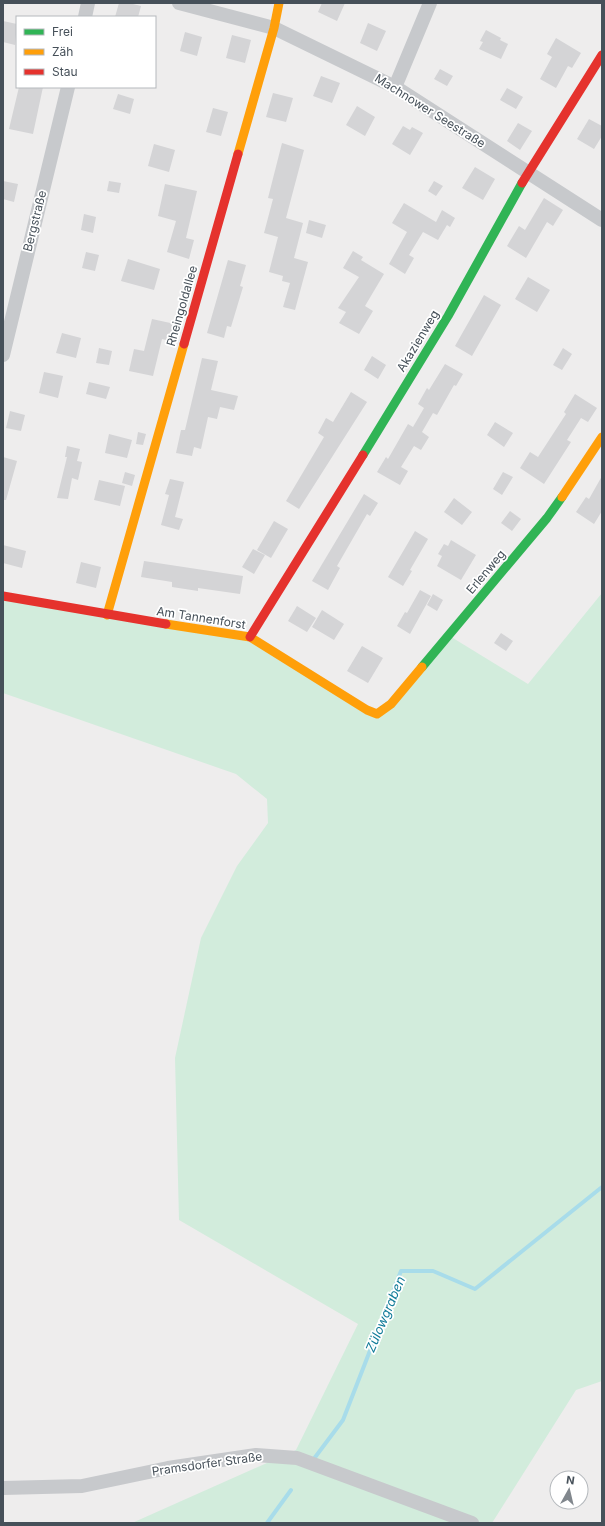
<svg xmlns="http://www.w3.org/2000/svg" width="605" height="1526" font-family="Inter,sans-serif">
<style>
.green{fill:#d2ecdc}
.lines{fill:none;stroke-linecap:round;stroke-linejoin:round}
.stream{stroke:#a8dcea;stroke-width:4}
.building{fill:#d4d4d6}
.street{stroke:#c7c9cc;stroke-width:14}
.fast{stroke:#30b455;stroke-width:9}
.slow{stroke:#ff9f0a;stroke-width:9}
.jam{stroke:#e5322d;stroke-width:9}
.labels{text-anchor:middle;stroke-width:3.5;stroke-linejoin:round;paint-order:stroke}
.street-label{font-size:12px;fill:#465059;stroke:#fff}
.water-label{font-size:13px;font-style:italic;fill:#127c99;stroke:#fff}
</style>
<rect width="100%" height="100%" fill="#eeeded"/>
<path class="green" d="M602 593V1381L576 1390 492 1523H132L296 1450 358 1324 179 1220 175 1058 201 938 237 866 268 823 267 799 236 774 3 693V596L250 637 377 713 448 635 528 684Z"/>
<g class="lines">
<path class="stream" d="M313 1460 343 1420 401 1271H433L475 1289 602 1187
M267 1523 291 1490"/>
</g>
<path class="building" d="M119 3H129L141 6 138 17H115Z
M322 3H345L337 21 318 12Z
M3 21 17 24 15 45 3 42Z
M368 23 386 31 377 51 360 43Z
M486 30 501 38 500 40 508 44 501 59 479 49 483 42 480 41Z
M185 32 202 37 197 56 180 51Z
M232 35 251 40 245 63 226 58Z
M556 38 581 53 572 68 568 66 556 88 540 79 552 57 547 54Z
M440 69 453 76 447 86 434 79Z
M321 76 340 83 332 103 313 96Z
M19 87H43L33 134 9 129Z
M507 88 523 97 516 109 500 100Z
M273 93 293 98 286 122 266 117Z
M118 94 134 99 130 114 113 109Z
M357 106 375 117 365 136 346 125Z
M213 108 228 112 221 136 206 132Z
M589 119 602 126V136L594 149 577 139Z
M518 123 532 131 520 150 507 141Z
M403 126 410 130 412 127 423 133 410 155 392 144Z
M282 143 304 150 286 218 303 223 294 258 308 262 295 310 283 307 290 283 282 281 283 276 269 272 278 237 264 233 273 199 268 198Z
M154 144 175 150 169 172 148 166Z
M475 167 495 179 483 200 462 188Z
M3 181 18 184 14 202 3 199Z
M109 181 121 183 119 193 107 191Z
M434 181 443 186 436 196 428 191Z
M165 184 197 191 186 238 194 240 189 259 167 252 176 221 158 216Z
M544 198 563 210 553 226 547 222 526 258 507 246 519 226 525 230Z
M404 203 436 222 442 210 455 218 450 227 447 225 438 240 423 232 409 255 414 258 405 274 389 264 407 232 392 223Z
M84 214 96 217 93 233 81 230Z
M309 220 326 225 322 238 306 233Z
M353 251 363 257 361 260 384 274 365 306 373 311 359 334 339 323 346 312 338 308 359 277 343 268Z
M86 252 99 255 95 271 82 268Z
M128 259 160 269 154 290 121 281Z
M228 260 246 265 240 286 243 287 231 327 227 326 224 338 207 333Z
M528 277 550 290 537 312 515 299Z
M484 295 501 305 472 356 455 346Z
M152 319 175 324 170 341 162 339 153 376 129 371 134 349 144 351Z
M62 333 81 338 76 358 56 353Z
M99 348 112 351 109 365 96 363Z
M563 348 572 354 562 370 553 365Z
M372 356 386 365 378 379 364 370Z
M202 358 218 361 211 390 238 396 234 410 220 407 217 419 208 417 201 449 194 447 192 456 176 453 181 430H185Z
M445 364 463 374 456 386 454 385 437 415 433 413 422 432 429 437 421 450 414 446 401 467 408 471 400 485 377 472 386 457 388 459 408 424 413 427 424 408 418 404 427 388 429 390Z
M44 372 63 376 58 398 39 393Z
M89 382 110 387 106 399 86 394Z
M351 392 367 402 299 509 286 501 324 437 318 433 326 418 333 422Z
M575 394 597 408 588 422 581 418 567 440 571 442 544 484 520 468 530 452 538 457 566 414 564 412Z
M10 411 25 415 21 431 6 428Z
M495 422 513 433 504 447 487 435Z
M138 432 146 434 143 445 136 444Z
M109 434 132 440 127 458 105 453Z
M67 446 80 449 77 461 82 462 78 480 72 478 68 499 57 498 67 457H65Z
M3 457 17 461 6 500H3Z
M125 472 135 475 132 486 122 483Z
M503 472 513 477 502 495 493 489Z
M602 476V511L594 524 576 512 586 497 589 499Z
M170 479 184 482 175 517 183 519 179 530 161 525 169 495 165 494Z
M99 480 125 486 120 506 94 500Z
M364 494 378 503 370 516 367 514 337 566 340 568 328 590 312 581Z
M454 498 472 512 462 525 444 512Z
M510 511 521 519 512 531 501 523Z
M274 521 288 529 271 558 257 550Z
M415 531 428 539 410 570 412 571 403 586 388 577Z
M451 540 476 555 461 580 437 566 442 556 438 554 444 544 448 546Z
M3 545 26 551 22 568 3 563Z
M253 549 265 555 254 574 242 567Z
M144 561 243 576 240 594 198 588V591L172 587V582L141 577Z
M81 562 101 567 96 588 76 583Z
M420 590 431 596 410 634 397 626 405 612 407 613Z
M433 594 443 600 437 611 427 605Z
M297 606 316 618 307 632 288 621Z
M322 610 344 624 334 640 312 627Z
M501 633 513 641 506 651 494 643Z
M362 646 383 658 368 683 347 671Z"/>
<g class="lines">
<path class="street" d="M179 3 274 28 395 87 602 220
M85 17 88 3
M395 87 430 3
M3 355 68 87
M3 1488 82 1486 168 1468 256 1455 297 1458 472 1523"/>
<path class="fast" d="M363 455 448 316 522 183
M422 667 547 518 562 497"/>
<path class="slow" d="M238 154 274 28 279 3
M562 497 602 437
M107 615 184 344
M166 624 250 637 367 710 377 714 391 704 422 667"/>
<path class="jam" d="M522 183 602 55
M184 344 238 154
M3 596 166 624
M250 637 363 455"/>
</g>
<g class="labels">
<g class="street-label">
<text transform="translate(430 111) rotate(32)" y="4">Machnower Seestraße</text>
<text transform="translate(35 221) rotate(-76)" y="4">Bergstraße</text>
<text transform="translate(182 306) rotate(-74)" y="4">Rheingoldallee</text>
<text transform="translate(418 341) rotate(-59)" y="4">Akazienweg</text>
<text transform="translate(486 572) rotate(-50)" y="4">Erlenweg</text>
<text transform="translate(201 618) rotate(9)" y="4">Am Tannenforst</text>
<text transform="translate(207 1464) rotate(-8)" y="4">Pramsdorfer Straße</text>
</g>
<g class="water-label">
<text transform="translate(385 1314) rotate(-67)" y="5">Zülowgraben</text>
</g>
</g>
<rect width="605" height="1526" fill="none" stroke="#465059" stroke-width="8"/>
<rect x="16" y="16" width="140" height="72" fill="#ffffff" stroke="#b5b9bd"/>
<rect x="24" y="29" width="20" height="6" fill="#30b455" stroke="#b5b9bd"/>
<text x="52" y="36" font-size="12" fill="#465059">Frei</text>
<rect x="24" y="49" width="20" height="6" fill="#ff9f0a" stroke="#b5b9bd"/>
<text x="52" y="56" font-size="12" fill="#465059">Zäh</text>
<rect x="24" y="69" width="20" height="6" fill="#e5322d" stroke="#b5b9bd"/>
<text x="52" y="76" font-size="12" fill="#465059">Stau</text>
<g transform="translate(569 1490) rotate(8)"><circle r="19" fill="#ffffff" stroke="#b5b9bd"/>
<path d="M0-3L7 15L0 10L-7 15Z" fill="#81878d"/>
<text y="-6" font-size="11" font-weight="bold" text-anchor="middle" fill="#465059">N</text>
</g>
</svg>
